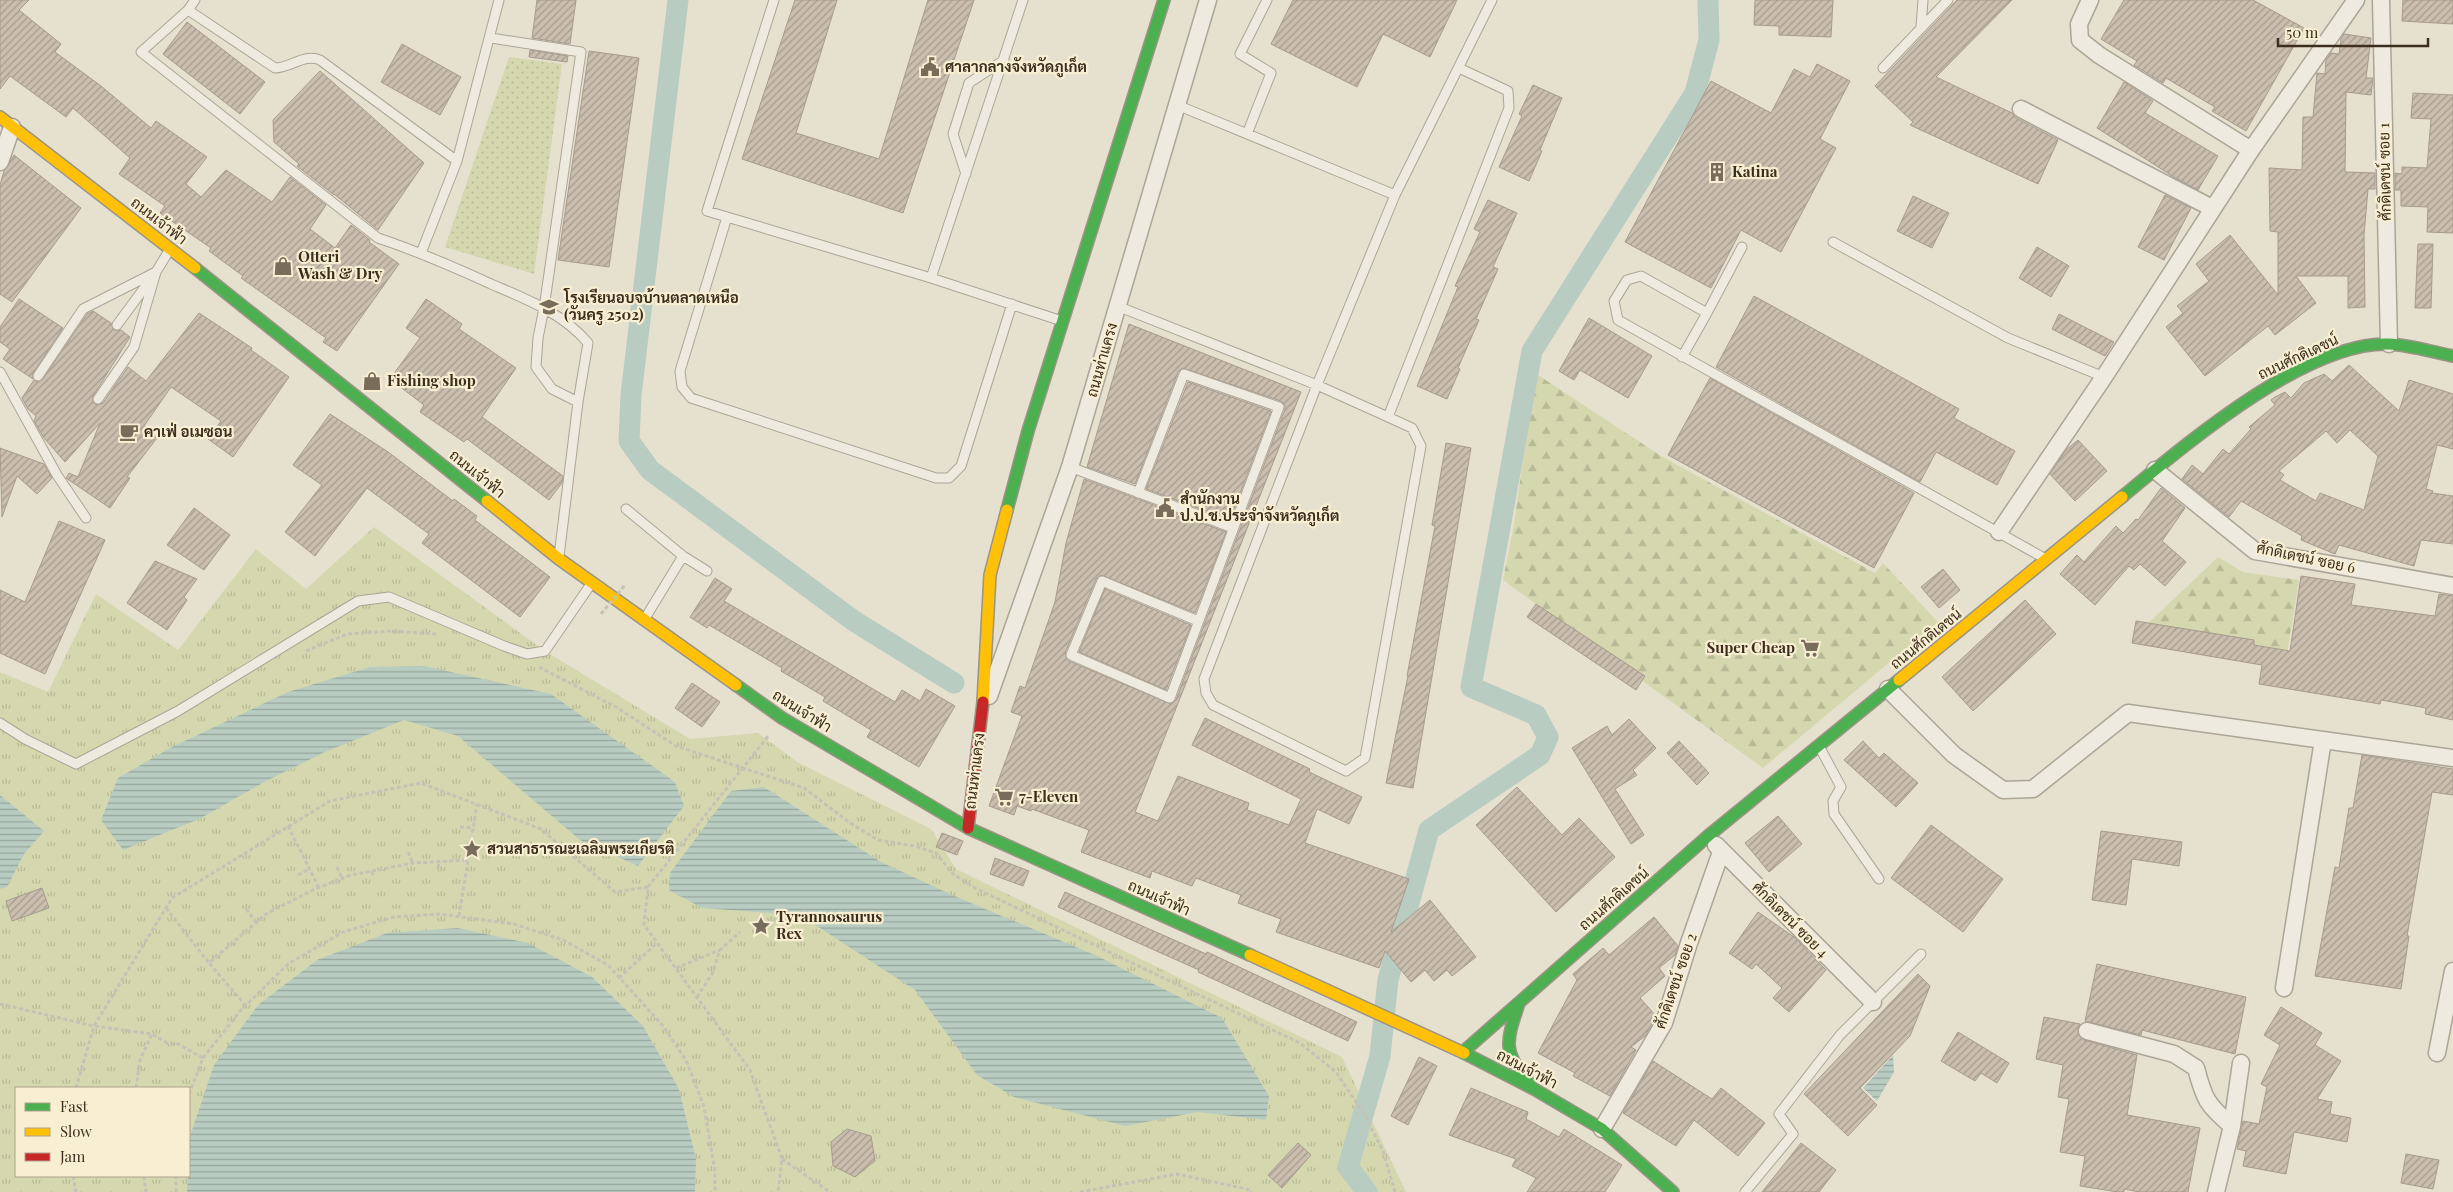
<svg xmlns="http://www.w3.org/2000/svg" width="2453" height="1192" font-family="'Playfair Display',Sarabun,serif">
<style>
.grass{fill:url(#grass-dots)}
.forest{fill:url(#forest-firs)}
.park{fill:url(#park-tufts);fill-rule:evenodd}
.water{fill:url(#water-rules)}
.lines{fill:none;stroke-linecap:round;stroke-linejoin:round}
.canal{stroke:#b8ccc1;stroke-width:21}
.building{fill:url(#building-hatch);stroke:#a79b8d;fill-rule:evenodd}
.lane-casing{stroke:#aca596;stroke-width:11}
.street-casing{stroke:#aca596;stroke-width:19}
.fast-casing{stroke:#9b9486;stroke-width:14}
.slow-casing{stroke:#9b9486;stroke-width:14}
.jam-casing{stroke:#9b9486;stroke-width:14}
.path{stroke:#c7c1b6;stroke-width:3;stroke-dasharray:4 2.5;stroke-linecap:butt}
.lane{stroke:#eeeae0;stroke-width:9}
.street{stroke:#eeeae0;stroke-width:16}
.fast{stroke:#4caf50;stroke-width:11}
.slow{stroke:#ffc107;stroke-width:11}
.jam{stroke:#c62828;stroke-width:11}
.path-bridge{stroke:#c7c1b6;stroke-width:3;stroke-dasharray:4 2.5;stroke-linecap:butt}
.labels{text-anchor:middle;stroke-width:4.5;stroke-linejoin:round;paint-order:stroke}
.poi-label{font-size:15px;font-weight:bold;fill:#3c2d1d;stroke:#f8efd3;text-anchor:start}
.street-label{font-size:15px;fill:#3c2d1d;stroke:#f8efd3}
</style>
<defs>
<pattern id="grass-dots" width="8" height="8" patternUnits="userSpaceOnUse" patternTransform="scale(1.25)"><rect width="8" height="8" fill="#d5d8af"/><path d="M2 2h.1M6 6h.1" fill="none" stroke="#b8ba96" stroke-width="1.8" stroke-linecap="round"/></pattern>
<pattern id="forest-firs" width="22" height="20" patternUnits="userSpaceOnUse" patternTransform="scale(1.25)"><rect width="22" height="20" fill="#d5d8af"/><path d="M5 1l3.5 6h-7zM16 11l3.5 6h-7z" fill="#b8ba96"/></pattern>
<pattern id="park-tufts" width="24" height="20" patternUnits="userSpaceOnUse" patternTransform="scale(1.25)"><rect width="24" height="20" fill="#d5d8af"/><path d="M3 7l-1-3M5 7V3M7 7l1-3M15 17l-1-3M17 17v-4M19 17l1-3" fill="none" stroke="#b8ba96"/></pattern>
<pattern id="water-rules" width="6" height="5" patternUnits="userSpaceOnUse" patternTransform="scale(1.25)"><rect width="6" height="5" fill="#b8ccc1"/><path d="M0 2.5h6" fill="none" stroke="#97a69c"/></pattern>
<pattern id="building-hatch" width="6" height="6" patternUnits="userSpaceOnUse" patternTransform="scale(1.25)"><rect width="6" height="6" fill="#cabeae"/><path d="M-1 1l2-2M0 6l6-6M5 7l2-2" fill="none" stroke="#a59b8d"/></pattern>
</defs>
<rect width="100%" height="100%" fill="#e6e0ce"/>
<path class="grass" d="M509 57 562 64 534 274 445 247Z"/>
<path class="forest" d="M1535 373 1661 456 1875 573 1883 563 1938 622 1763 768 1503 580 1514 524Z
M2218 557 2243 572 2299 580 2287 654 2138 633Z"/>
<path class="park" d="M374 527 545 651 690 739 758 733 797 762 931 829 956 869 1342 1057 1406 1192H0V672L48 692 96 594 178 650 256 549 306 589ZM16 1088H189V1176H16Z"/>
<path class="water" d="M424 666 551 694 675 782 684 806 638 866 580 840 458 736 404 720 325 752 268 780 199 819 123 850 101 820 118 778 172 747 288 692 370 667Z
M764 787 881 862 952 895 1095 955 1222 1018 1269 1096 1266 1120 1198 1112 1125 1126 1014 1097 977 1075 915 990 800 915 702 908 669 890 670 873 731 791Z
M0 795 44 831 24 854 7 887 0 889Z
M458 928 528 943 592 977 643 1026 679 1089 696 1159 695 1192H187L190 1136 214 1065 258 1005 317 960 387 933Z
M1893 1055 1894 1072 1877 1101 1863 1088Z"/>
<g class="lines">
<path class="canal" d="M678 0 631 395 629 441 650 470 854 621 954 683
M1367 1192 1348 1167 1380 1056 1388 980 1429 830 1540 755 1548 737 1536 715 1471 687 1532 351 1695 93 1709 40 1708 0"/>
</g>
<path class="building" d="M0 0H29L19 10 61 44 55 52 101 86 151 128 156 121 207 157 186 184 201 197 226 170 272 202 290 177 326 205 310 229 335 248 351 225 370 240 369 242 399 264 337 351 323 342 326 338 241 278 243 276 209 251 211 248 160 213 165 206 119 174 130 158 73 108 66 117 10 76 0 89Z
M537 0H576L570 44 532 38Z
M795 0H837L796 133 879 159 928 0H974L903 213 742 159Z
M1293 0H1457L1430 57 1383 34 1357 87 1271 44Z
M1755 0H1833L1831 37 1779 35V26L1754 25Z
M1957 0H2012L1936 77 2012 113 2016 118 2058 140 2038 184 1910 125 1913 122 1875 86Z
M2124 0H2253L2304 28 2246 131 2212 111 2215 107 2166 78 2163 83 2134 65 2137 61 2101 39Z
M2403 0H2453V24L2402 21Z
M187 22 265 82 240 114 163 54Z
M2344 34 2371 38 2366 78H2373L2371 95 2346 92 2345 172 2375 173V189H2368L2364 235 2365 307 2348 308V276H2296L2316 303 2275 335 2268 326 2205 376 2166 327 2183 313 2177 306 2209 281 2196 264 2230 235 2278 295V232L2270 231 2269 168 2302 170 2303 117H2313L2317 73 2325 74 2326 60 2331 53 2339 54 2341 39Z
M402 44 461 77 440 115 381 82Z
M530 50 568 56 567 62 529 57Z
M589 51 639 58 609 267 558 260Z
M1817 64 1850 81 1820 139 1836 148 1781 252 1741 230 1711 288 1625 242 1711 81 1771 113 1794 69 1810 77Z
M320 71 424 163 378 230 334 194V195L297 166 299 164 274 142 273 120Z
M2124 82 2153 101 2145 113 2218 156 2198 190 2174 177 2097 128Z
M1533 85 1562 98 1540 150 1542 151 1529 181 1499 167 1522 116 1519 114Z
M2413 93 2453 95V233L2427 232 2428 207 2401 206V190H2395V173L2402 174V167L2427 168 2431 119 2411 118Z
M14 155 81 208 12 302 0 294V185L4 171Z
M2165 195 2191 208 2164 260 2138 247Z
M1913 196 1949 213 1932 248 1897 231Z
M1488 200 1517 213 1493 267 1498 269 1476 319 1479 320 1458 368 1460 369 1447 399 1417 386 1458 287 1455 286 1480 232 1474 229Z
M2418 244H2433L2431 308H2415Z
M2037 247 2069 266 2051 297 2019 278Z
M1754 296 1959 409 1954 418 2015 451 1997 485 1936 452 1920 482 1716 367Z
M19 299 63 328 33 373V379L3 359 10 349 0 342V327Z
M426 299 462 324 459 329 516 368 482 417 563 476 562 483 549 500 467 439 464 442 420 412 424 405 390 379 420 338 406 328Z
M93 311 111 323 114 330H121L130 337 93 396V402L97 405 103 403 128 367 146 381 199 313 252 348 251 350 289 377 233 457 208 439 221 421 171 387 144 426 157 438 127 477 130 478 110 508 66 478 69 473 78 477 100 423 65 462 44 438 34 421 36 416 28 409 22 398 34 380 38 382 43 379 87 314Z
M2059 314 2114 342 2105 356 2052 329Z
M1589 318 1652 356 1628 398 1580 370 1574 380 1559 371Z
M1129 324 1301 392 1135 812 1158 821 1178 776 1249 803 1247 810 1289 825 1301 799 1192 745 1205 718 1310 769 1309 772 1362 797 1349 824 1317 809 1305 843 1409 879 1391 932 1430 900 1476 957 1452 976 1447 970 1434 981 1425 970 1411 982 1385 951 1379 968 1276 932 1281 919 1238 903 1241 895 1196 878 1192 886 1152 871 1150 878 1081 852 1089 830 1032 809 1031 811 1017 806 1014 815 989 806 1022 716 1011 712 1020 686 1025 688 1055 602 1066 543 1084 479 1226 532 1195 613 1101 575 1096 579 1065 653 1069 661 1171 704 1176 700 1285 409V405L1281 401 1182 368 1178 372 1135 484 1087 467Z
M2349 365 2399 411 2409 380 2453 394V449L2437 445 2426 489 2433 491 2432 493 2453 496V544L2421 540 2414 566 2339 545 2335 554 2301 540 2302 536 2241 501 2229 517 2182 479 2192 465 2203 474 2223 449 2229 454 2251 429 2249 427 2275 405 2271 400 2275 397 2285 392 2291 398 2304 383 2324 374 2332 381ZM2350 430 2378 456 2364 510 2320 493 2316 501 2280 480 2284 475 2279 471 2326 431 2337 443Z
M1710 378 1914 493 1874 568 1668 455Z
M1188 382 1271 411 1230 520 1146 489Z
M330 414 388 452 453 501 454 499 477 516 475 520 550 577 520 617 422 543 429 534 367 488 315 556 285 532 322 485 293 465Z
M2078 440 2107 471 2075 501 2050 474 2066 450Z
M1446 443 1471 448 1413 788 1386 783 1408 676H1407L1435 526 1432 525Z
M0 448 44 464 52 478 37 494 17 476 2 517Z
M2161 488 2185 508 2162 541 2186 562 2165 586 2140 564 2134 570 2129 566 2095 605 2060 574 2077 555 2084 562 2116 526 2123 533 2136 519 2138 520Z
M194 508 230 535 204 570 167 545Z
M59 521 105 540 45 674 0 653V590L25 602Z
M155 561 197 579 184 597 187 600 167 630 127 603Z
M1943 569 1960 590 1939 608 1921 587Z
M2301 576 2355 584 2351 605 2435 616 2439 594 2453 596V720L2425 714 2426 708 2381 700 2380 704 2259 684 2262 665 2132 643 2136 621 2254 640V645L2290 651Z
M715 578 732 589 724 601 895 702 902 690 920 701 926 689 955 706 919 767 867 737 871 730 823 701 825 697 781 671 782 668 709 625 707 628 690 617Z
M1105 589 1191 625 1166 690 1079 652Z
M2025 600 2056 634 1973 711 1942 677Z
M1536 604 1645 676 1636 690 1527 617Z
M692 683 720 702 702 727 675 708Z
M1629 719 1656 748 1633 770 1637 775 1615 789 1644 835 1631 844 1572 748 1607 726 1612 735Z
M1679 741 1709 773 1697 785 1667 753Z
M1863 741 1879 758 1884 753 1918 783 1896 807 1844 760Z
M2362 755 2453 769V795L2432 792 2407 936H2409L2401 989 2315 976 2335 867 2339 868 2349 808H2353Z
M1517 787 1562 835 1579 818 1615 857 1556 912 1476 825Z
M1778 816 1802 844 1769 872 1745 843Z
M1931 825 2003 879 1963 932 1891 878Z
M2101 831 2182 842 2179 866 2132 859 2126 905 2092 900Z
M942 833 963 841 957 855 936 847Z
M995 858 1029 871 1023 886 990 874Z
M42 888 49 908 12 921 6 901Z
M1065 892 1206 954 1207 952 1357 1022 1348 1041 1198 972 1199 970 1058 907Z
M1758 912 1794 937 1826 970 1789 1012 1773 998 1782 988 1756 964 1752 969 1729 953Z
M1654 917 1678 946 1675 955 1659 968 1665 976 1640 998 1656 1016 1645 1036 1631 1047 1636 1050 1610 1096 1573 1076 1575 1073 1538 1053 1577 980 1573 974 1603 948 1609 955Z
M2097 964 2246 997 2235 1054 2142 1030 2141 1035 2085 1021Z
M1918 974 1930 986 1910 1036 1860 1088 1877 1105 1848 1136 1804 1094Z
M2281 1007 2322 1033 2315 1045 2341 1061 2317 1099 2332 1102 2330 1114 2351 1118 2347 1142 2294 1132 2286 1174 2243 1166 2246 1151 2237 1149 2243 1121 2259 1124 2267 1087 2261 1084 2280 1045 2264 1035Z
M2044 1017 2080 1024 2078 1034 2084 1040 2137 1055 2127 1115 2200 1128 2188 1192H2139L2124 1189V1192H2118L2080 1186 2085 1156 2060 1152 2069 1099 2058 1097 2063 1065 2036 1059Z
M1958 1032 2009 1063 1997 1083 1981 1073 1975 1081 1941 1061Z
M1419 1057 1437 1066 1408 1125 1391 1116Z
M1653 1061 1712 1099 1721 1088 1765 1123 1738 1156 1694 1120 1676 1146 1623 1113Z
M1471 1088 1528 1112 1526 1119 1559 1137 1564 1129 1622 1165 1605 1192H1527L1536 1178 1512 1166 1516 1159 1449 1135Z
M847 1129 871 1136 875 1161 855 1177 833 1166 831 1142Z
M1298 1143 1311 1155 1282 1188 1268 1175Z
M1801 1143 1836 1170 1819 1192H1762Z
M2406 1154 2439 1160 2433 1189 2401 1183Z"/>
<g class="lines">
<g class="lane-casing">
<path id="lane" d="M195 0 188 10 141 52 378 238C417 251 454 267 491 284 526 299 563 313 588 343L578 402 559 556
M1023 0 931 278 1062 321
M188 10 275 68C291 68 304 53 320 60L457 161
M1921 27 1923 0
M491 38 581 52 544 308 538 338 536 367 552 389 578 402
M1883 68 1948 0
M1177 105 1395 195
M1247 134 1271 73 1240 54 1267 0
M966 174 953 134 969 83 1004 60
M727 217 707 211 774 0
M1833 242 2008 338 2104 377
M421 253 457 161 499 0
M931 278 727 217 680 371 682 387 691 398 936 478H949L961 466 1012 304
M1117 306 1317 385 1388 417 1412 428 1421 446 1365 758 1346 771 1213 705 1206 693 1204 679 1317 385 1395 195 1492 0
M1707 313 1742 247
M117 325 156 272 170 249
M1682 357 1707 313 1641 276 1627 280 1614 301 1618 320 2044 558
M0 372 57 475 86 518
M38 376 83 309 156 272
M98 399 134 347 156 272
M1388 417 1509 108 1508 91 1459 68
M1070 467 1233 528
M1138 493 1184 374 1279 407 1170 698 1071 655 1102 581 1198 621
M626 509 683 556 644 620
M683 556 707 571
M0 723 25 739 76 764 178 711 358 601 389 597 504 646 527 654 545 651 591 584
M1819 746 1841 787 1833 801 1834 814 1879 879
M1745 1192 1793 1134 1779 1114 1840 1035 1921 954"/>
</g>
<g class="street-casing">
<path id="street" d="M2090 0 2079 24 2080 40 2099 55 2251 150
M2381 0 2389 344
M2021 109 2212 208
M0 162 12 127
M2155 470 2255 551 2453 586
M1999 532 2104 377 2251 150 2356 0
M1888 689 1954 755 2003 790 2033 789 2128 713 2453 758
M989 696 1070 467 1208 0
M1716 845 1873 1002
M2284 988 2323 740
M2087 1031 2174 1054 2196 1068C2204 1099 2207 1105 2232 1126
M2437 1053 2453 971
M1602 1129 1664 1023 1689 943 1721 852
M2216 1192 2232 1126 2241 1063"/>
</g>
<g class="fast-casing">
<path id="fast" d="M195 268 487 501
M2122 497C2185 445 2306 341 2389 344 2410 345 2432 352 2453 356
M1007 510 1028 431 1164 0
M736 685 782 718 968 828 1250 955
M1519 1003C1506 1042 1502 1052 1530 1084
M1463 1052 1708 836 1899 680
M1464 1053 1534 1089 1602 1129 1673 1192"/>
</g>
<g class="slow-casing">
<path id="slow" d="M0 117 195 268
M487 501 559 559 736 685
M1899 680 2122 497
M983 702 990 575 1007 510
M1250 955 1464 1053"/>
</g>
<g class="jam-casing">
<path id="jam" d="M968 828 983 702"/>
</g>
<path class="path" d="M306 651 347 634 391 631 436 634
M539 667 616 707 676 746 804 788 850 823 878 840 915 846 936 853 953 874 975 888 1300 1043 1336 1072 1364 1114 1383 1151 1395 1192
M288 826 319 888
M460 827 473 828
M408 852 413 863
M337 867 342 878
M438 868 439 862
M372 871 373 876
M298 875 309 869
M648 887 769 735
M166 908 209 963
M246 909 256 922
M459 916 477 804
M676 968 720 950
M619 978 657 943
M697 997 712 974 720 950 740 932
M0 1004 94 1026 152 1034 167 1043 178 1044 203 1058 189 1094
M246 1006 209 963 266 914 315 889 351 875 413 863 468 860
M203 1058 241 1010 288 964 343 932 394 917 439 914 514 924 563 940 608 965 663 1026 686 1060 704 1107 715 1171V1192
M76 1088 94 1026 172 898 330 801 421 783 541 829 615 892 648 887 644 925 750 1070 782 1159 778 1192
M136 1088 140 1060 152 1034
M782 1159 830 1192
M73 1176 76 1192
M144 1176 146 1192
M176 1192V1176
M1080 1192 1177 1174 1247 1189 1251 1192"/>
<use href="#lane" class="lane"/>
<use href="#street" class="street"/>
<use href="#fast" class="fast"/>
<use href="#slow" class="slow"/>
<use href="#jam" class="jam"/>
<path class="path-bridge" d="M601 614 625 585"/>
</g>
<defs>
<g id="civic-bare" transform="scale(1.5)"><path d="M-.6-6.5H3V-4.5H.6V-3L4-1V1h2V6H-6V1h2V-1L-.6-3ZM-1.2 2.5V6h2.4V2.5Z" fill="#786c5b" stroke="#f8efd3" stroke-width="2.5" paint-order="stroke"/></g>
<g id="building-bare" transform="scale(1.5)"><path d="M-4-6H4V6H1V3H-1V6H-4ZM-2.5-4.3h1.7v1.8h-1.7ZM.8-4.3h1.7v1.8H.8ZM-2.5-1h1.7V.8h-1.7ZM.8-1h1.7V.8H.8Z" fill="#786c5b" stroke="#f8efd3" stroke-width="2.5" paint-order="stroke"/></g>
<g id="shop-bare" transform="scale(1.5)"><path d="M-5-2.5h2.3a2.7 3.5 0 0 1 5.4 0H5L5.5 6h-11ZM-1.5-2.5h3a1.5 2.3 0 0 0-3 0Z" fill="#786c5b" stroke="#f8efd3" stroke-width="2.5" paint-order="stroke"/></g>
<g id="school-bare" transform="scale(1.5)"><path d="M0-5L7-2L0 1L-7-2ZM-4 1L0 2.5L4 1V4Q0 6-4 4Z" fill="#786c5b" stroke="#f8efd3" stroke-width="2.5" paint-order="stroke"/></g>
<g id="cafe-bare" transform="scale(1.5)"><path d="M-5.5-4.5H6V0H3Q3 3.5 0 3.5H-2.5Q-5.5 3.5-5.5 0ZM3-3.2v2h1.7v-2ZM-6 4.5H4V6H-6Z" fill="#786c5b" stroke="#f8efd3" stroke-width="2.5" paint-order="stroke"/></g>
<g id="supermarket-bare" transform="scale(1.5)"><path d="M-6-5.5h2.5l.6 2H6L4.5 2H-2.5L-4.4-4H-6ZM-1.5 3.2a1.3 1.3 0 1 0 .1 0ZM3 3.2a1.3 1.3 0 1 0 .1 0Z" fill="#786c5b" stroke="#f8efd3" stroke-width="2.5" paint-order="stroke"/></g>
<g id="sight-bare" transform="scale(1.5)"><path d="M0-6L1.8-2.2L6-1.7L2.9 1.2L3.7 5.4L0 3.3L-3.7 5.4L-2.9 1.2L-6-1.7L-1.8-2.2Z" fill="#786c5b" stroke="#f8efd3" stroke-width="2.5" paint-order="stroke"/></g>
</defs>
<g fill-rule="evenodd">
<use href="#civic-bare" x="930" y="67"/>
<use href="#building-bare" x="1717" y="172"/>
<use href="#shop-bare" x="283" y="266"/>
<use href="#school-bare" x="549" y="307"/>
<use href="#shop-bare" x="372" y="381"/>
<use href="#cafe-bare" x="129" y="432"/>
<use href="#civic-bare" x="1165" y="508"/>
<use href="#supermarket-bare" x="1810" y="648"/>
<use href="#supermarket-bare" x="1004" y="797"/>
<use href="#sight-bare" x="472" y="849"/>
<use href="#sight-bare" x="761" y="926"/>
</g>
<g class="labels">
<g class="poi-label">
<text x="945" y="72">ศาลากลางจังหวัดภูเก็ต</text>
<text x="1732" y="177">Katina</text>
<text x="298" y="262">Otteri<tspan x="298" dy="17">Wash &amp; Dry</tspan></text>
<text x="564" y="303">โรงเรียนอบจบ้านตลาดเหนือ<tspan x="564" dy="17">(วันครู 2502)</tspan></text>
<text x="387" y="386">Fishing shop</text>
<text x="144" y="437">คาเฟ่ อเมซอน</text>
<text x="1180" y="504">สำนักงาน<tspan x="1180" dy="17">ป.ป.ช.ประจำจังหวัดภูเก็ต</tspan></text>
<text x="1795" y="653" text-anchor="end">Super Cheap</text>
<text x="1019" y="802">7-Eleven</text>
<text x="487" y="854">สวนสาธารณะเฉลิมพระเกียรติ</text>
<text x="776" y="922">Tyrannosaurus<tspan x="776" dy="17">Rex</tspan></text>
</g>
<g class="street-label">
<text transform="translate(2385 172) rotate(-91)" y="5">ศักดิเดชน์ ซอย 1</text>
<text transform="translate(159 221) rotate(38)" y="5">ถนนเจ้าฟ้า</text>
<text transform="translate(2298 357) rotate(-25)" y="5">ถนนศักดิเดชน์</text>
<text transform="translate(1102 360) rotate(-74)" y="5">ถนนท่าแครง</text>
<text transform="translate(477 474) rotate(39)" y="5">ถนนเจ้าฟ้า</text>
<text transform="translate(2306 558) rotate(12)" y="5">ศักดิเดชน์ ซอย 6</text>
<text transform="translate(1926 639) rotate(-39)" y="5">ถนนศักดิเดชน์</text>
<text transform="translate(802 711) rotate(32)" y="5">ถนนเจ้าฟ้า</text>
<text transform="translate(975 771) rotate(-83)" y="5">ถนนท่าแครง</text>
<text transform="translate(1159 898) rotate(24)" y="5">ถนนเจ้าฟ้า</text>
<text transform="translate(1614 899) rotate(-41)" y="5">ถนนศักดิเดชน์</text>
<text transform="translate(1790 920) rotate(45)" y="5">ศักดิเดชน์ ซอย 4</text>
<text transform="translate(1676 981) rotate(-71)" y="5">ศักดิเดชน์ ซอย 2</text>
<text transform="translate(1527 1069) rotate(28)" y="5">ถนนเจ้าฟ้า</text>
</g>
</g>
<rect x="15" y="1087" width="175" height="90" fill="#f8efd3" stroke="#ada18a"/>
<rect x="25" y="1103" width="25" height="8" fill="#4caf50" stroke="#ada18a"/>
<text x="60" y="1112" font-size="15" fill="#3c2d1d">Fast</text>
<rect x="25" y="1128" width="25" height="8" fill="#ffc107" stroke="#ada18a"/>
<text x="60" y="1137" font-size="15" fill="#3c2d1d">Slow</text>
<rect x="25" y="1153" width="25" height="8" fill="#c62828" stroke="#ada18a"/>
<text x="60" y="1162" font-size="15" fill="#3c2d1d">Jam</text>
<path d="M2278 38v8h150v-8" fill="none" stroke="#3c2d1d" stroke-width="2.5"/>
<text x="2286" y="38" font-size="15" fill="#3c2d1d" stroke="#f8efd3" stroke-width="4" paint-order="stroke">50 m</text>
</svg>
